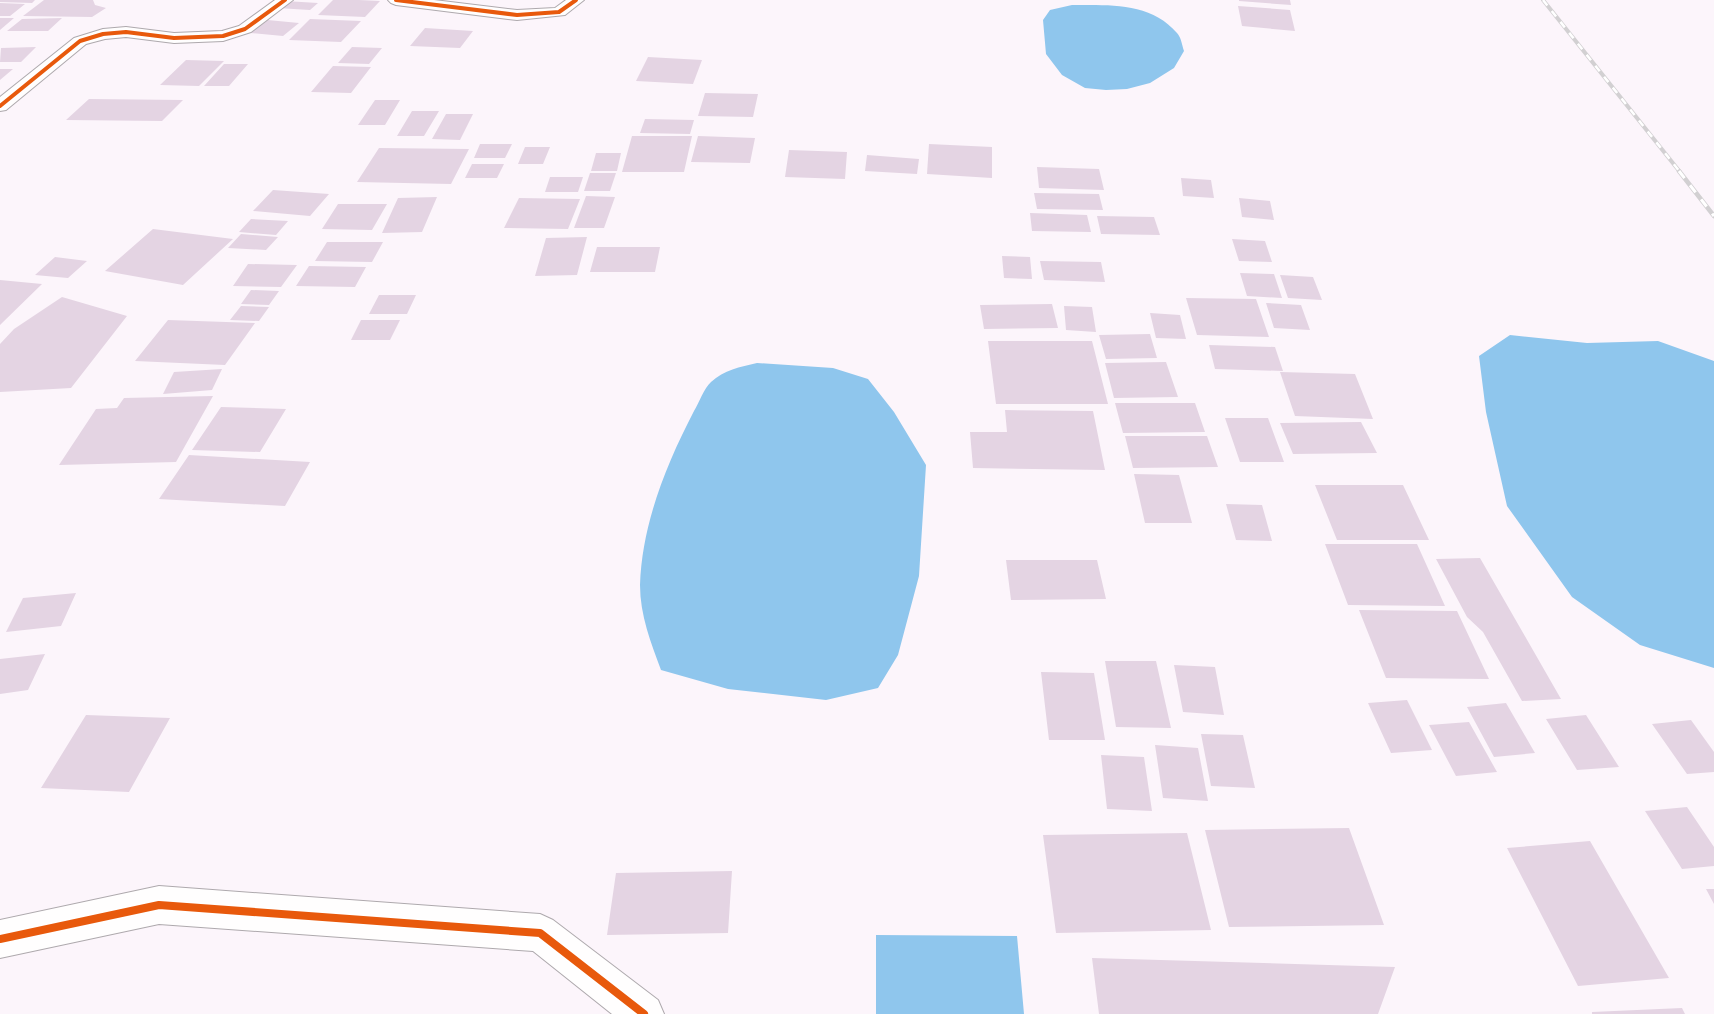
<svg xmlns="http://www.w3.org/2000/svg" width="1714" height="1014" font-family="'Fira Sans Condensed',sans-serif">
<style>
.water{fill:#8fc6ed}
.building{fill:#e4d4e3}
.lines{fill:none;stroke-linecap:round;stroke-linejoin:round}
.minor-casing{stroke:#aea9ad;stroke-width:2}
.minor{fill:#fffefe;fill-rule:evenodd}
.rail-far1-casing{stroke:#d2d0d2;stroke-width:4}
.rail-casing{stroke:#d2d0d2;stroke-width:4.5}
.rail-far1{stroke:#fff;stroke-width:2.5;stroke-dasharray:7;stroke-linecap:butt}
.rail{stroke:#fff;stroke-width:3;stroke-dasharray:9;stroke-linecap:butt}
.cycleway-far1-casing{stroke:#fff;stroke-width:5.5}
.cycleway-casing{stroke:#fff;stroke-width:11}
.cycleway-far1{stroke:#e8590c;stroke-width:4}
.cycleway{stroke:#e8590c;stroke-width:8}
</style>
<rect width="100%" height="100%" fill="#fcf5fb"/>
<path class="water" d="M1072 5C1108 5 1151 2 1177 33 1181 37 1182 45 1184 51L1174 68 1150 83 1127 89 1106 90 1085 88 1062 75 1046 54 1043 20 1050 10Z
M1510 335 1587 343 1658 341 1714 361V668L1640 645 1572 597 1507 506 1486 412 1479 356Z
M757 363 833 368 868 379 894 412 926 465 919 576 898 655 878 688 826 700 728 689 661 670C651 643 640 615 640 585 642 524 666 465 694 411 699 403 704 388 711 382 724 370 740 367 757 363Z
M876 935 1017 936 1024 1014H876Z"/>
<path class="building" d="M0 0H35L32 3 0 2Z
M44 0H93L95 5 106 8 92 17 23 16Z
M333 0H359L380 1 365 17 318 15Z
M1239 0H1290L1291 5 1239 1Z
M285 1 318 3 310 10 277 8Z
M0 3 25 4 10 16H0Z
M1238 6 1290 10 1295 31 1242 26Z
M0 18H14L0 30Z
M62 18 48 31H7L22 19Z
M257 19 299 23 283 36 239 32Z
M310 19 361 21 341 42 289 40Z
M425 28 473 31 460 48 410 46Z
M36 47 21 62H0L1 48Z
M352 47 382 48 369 64 338 63Z
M648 57 702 60 693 84 636 81Z
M186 60 224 61 199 86 160 85Z
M224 64H248L229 86H204Z
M333 66 371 67 351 93 311 92Z
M0 69H13L0 80Z
M705 93 758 94 753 117 698 116Z
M89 99 183 100 162 121 66 120Z
M375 100H400L385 125H358Z
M412 111H439L424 136H397Z
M446 114H473L460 140 432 139Z
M645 119 694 120 690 134 640 133Z
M632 136H692L684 172H622Z
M698 136 755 138 750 163 691 162Z
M480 144H512L505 158H474Z
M929 144 992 147V178L927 174Z
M525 147H550L543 164H518Z
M379 148 469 149 451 184 357 182Z
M789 150 847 152 845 179 785 177Z
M596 153H621L617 171H591Z
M867 155 919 159 917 174 865 171Z
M472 164H504L497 178H465Z
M1037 167 1099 169 1104 190 1039 188Z
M590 173H616L610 191H584Z
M550 177H583L578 192H545Z
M1181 178 1211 180 1214 198 1183 196Z
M273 190 329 194 310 216 253 211Z
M1034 193 1099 194 1103 210 1037 209Z
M586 196 615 197 604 228H574Z
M437 197 422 232 382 233 398 198Z
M519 198 580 199 568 229 504 228Z
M1239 198 1270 201 1274 220 1242 217Z
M338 204H387L372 230 322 229Z
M1030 213 1087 215 1091 232 1032 231Z
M1097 216 1154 217 1160 235 1101 234Z
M251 219 288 221 276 235 239 232Z
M153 229 233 239 183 285 105 271Z
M241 234 278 237 266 250 228 248Z
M587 237 577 275 535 276 546 238Z
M1232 239 1265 241 1272 262 1239 261Z
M327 242H383L372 262 315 261Z
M597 247H660L655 272H590Z
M1002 256 1030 257 1032 279 1004 278Z
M55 257 87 261 68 278 35 275Z
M1040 261 1101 262 1105 282 1044 280Z
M248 264 297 265 281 287 233 286Z
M309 266 366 267 355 287 296 286Z
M1240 273 1274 274 1282 298 1247 296Z
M1280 275 1313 277 1322 300 1288 298Z
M0 280 42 284 0 325Z
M251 290 279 291 269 305 241 304Z
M379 295H416L407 314H369Z
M62 297 127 316 71 388 0 392V344L14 329Z
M1186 298 1256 299 1269 337 1197 335Z
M1266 303 1301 305 1310 330 1274 328Z
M1052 304 1058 328 984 329 980 305Z
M241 306 269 307 259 321 230 320Z
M1064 306 1092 307 1096 332 1066 330Z
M1150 313 1180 315 1186 339 1156 338Z
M168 320 255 323 225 365 135 361Z
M361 320H400L390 340H351Z
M1150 334 1157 358 1106 359 1099 335Z
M988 341H1092L1108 404H996Z
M1209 345 1275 347 1283 371 1215 369Z
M1166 362 1178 397 1114 398 1105 363Z
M222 369 212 390 163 394 174 372Z
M1280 372 1355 374 1373 419 1295 416Z
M213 396 176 462 59 465 96 409 117 408 124 398Z
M1115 403H1195L1205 432 1123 433Z
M221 407 286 409 260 452 192 450Z
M1005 410 1093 411 1105 470 973 468 970 432H1007Z
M1225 418H1268L1284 462H1240Z
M1361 422 1377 453 1293 454 1280 423Z
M1125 436H1207L1218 467 1133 468Z
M189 455 310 462 285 506 159 499Z
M1134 474 1179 475 1192 523H1145Z
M1315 485H1403L1429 540H1337Z
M1226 504 1262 505 1272 541 1236 540Z
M1325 544H1417L1445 606 1348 605Z
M1480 558 1561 699 1522 701 1483 632 1467 617 1436 559Z
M1006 560H1097L1106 599 1011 600Z
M76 593 61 626 6 632 23 598Z
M1359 610 1457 611 1489 679 1386 678Z
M45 654 28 690 0 694V659Z
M1105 661H1156L1171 728 1116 727Z
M1174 665 1215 667 1224 715 1183 712Z
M1041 672 1094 673 1105 740H1049Z
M1407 700 1432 750 1391 753 1368 703Z
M1506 703 1535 753 1494 757 1467 707Z
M86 715 170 718 129 792 41 788Z
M1586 715 1619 767 1577 770 1546 719Z
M1691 720 1714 752V772L1687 774 1652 724Z
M1469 722 1497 772 1456 776 1429 725Z
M1201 734 1243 735 1255 788 1211 786Z
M1155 745 1198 748 1208 801 1163 798Z
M1101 755 1144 757 1152 811 1107 809Z
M1687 807 1714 847V866L1682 869 1645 811Z
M1349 828 1384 925 1229 927 1205 830Z
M1187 833 1211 930 1056 933 1043 835Z
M1590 841 1669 978 1578 986 1507 848Z
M732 871 728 933 607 935 616 873Z
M1706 889H1714V904Z
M1092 958 1395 967 1378 1014H1099Z
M1682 1008 1685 1014H1592V1012Z"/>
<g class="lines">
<g class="minor-casing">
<path id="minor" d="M275 0H293L251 32 223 41 174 43 126 37 105 39 86 44 6 110 0 111V97L74 38 103 29 126 27 174 33 222 31 239 26Z
M388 0H434L517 10 555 8 566 0H584L565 15 517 20 396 5 391 3Z
M159 886 540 914 553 920 658 1000 664 1014H612L533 951 159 924 0 958V920Z"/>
</g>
<use href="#minor" class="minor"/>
<g class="rail-far1-casing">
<path id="rail-far1" d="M1543 0 1680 172"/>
</g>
<g class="rail-casing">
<path id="rail" d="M1679 171 1714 216"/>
</g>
<use href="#rail-far1" class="rail-far1"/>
<use href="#rail" class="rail"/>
<g class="cycleway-far1-casing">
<path id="cycleway-far1" d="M396 0 517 15 559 12 576 0
M0 106 80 41 103 34 126 32 174 38 223 36 245 29 285 0"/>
</g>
<g class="cycleway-casing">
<path id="cycleway" d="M0 939 159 905 540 933 644 1014"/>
</g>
<use href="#cycleway-far1" class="cycleway-far1"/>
<use href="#cycleway" class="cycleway"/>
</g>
</svg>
